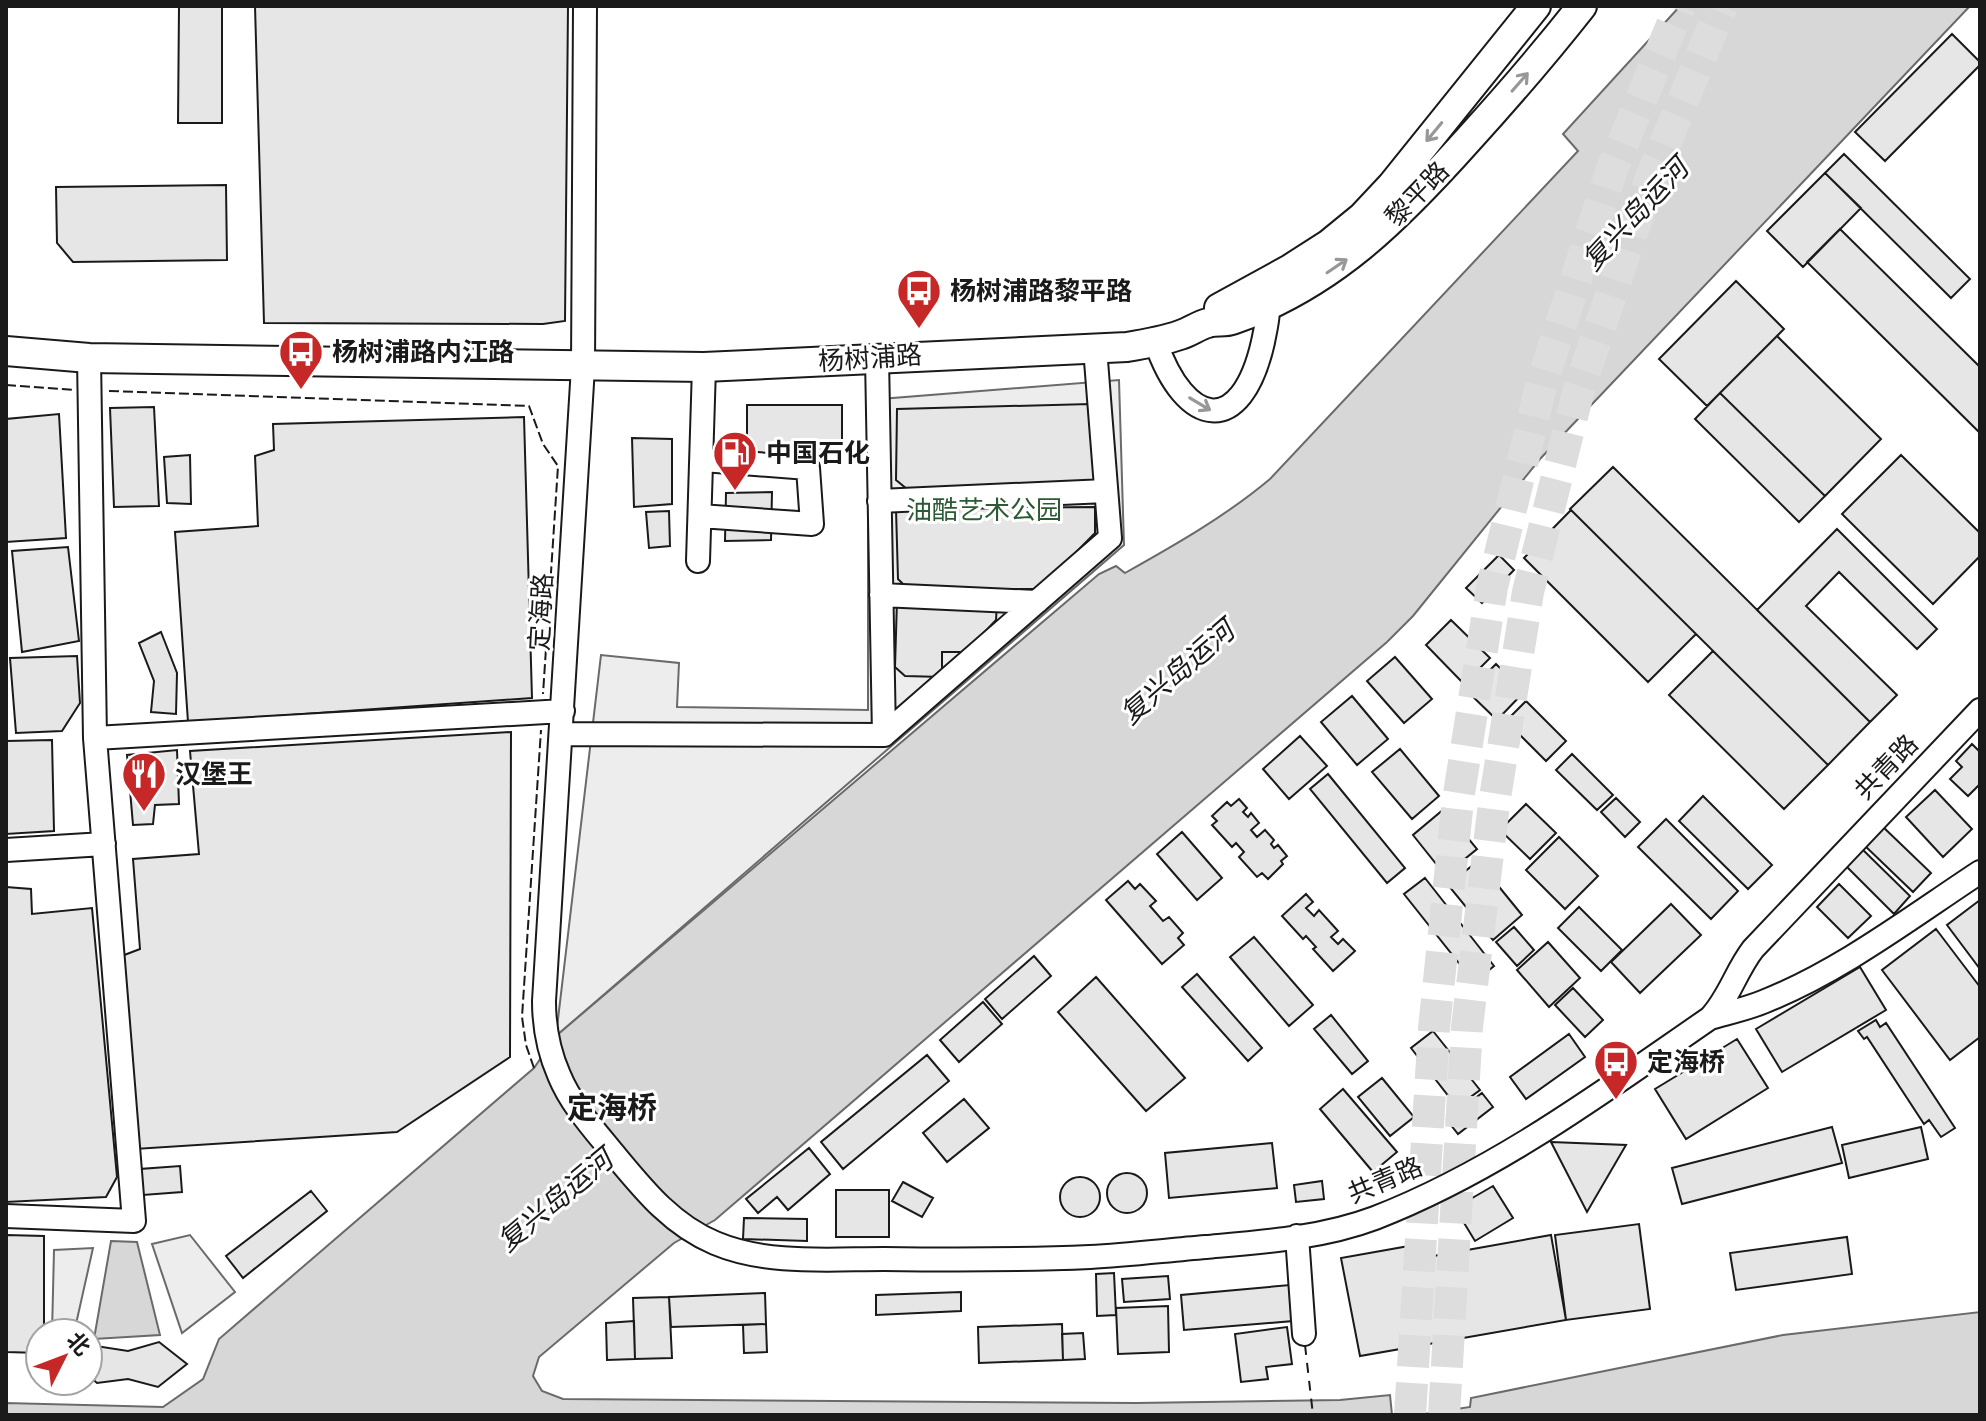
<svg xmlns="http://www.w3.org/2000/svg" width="1986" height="1421" font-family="Ubuntu,'Noto Sans SC',sans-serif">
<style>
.built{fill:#ededed;stroke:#6a6a6a;stroke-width:2}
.water{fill:#d7d7d7;stroke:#6a6a6a;stroke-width:2}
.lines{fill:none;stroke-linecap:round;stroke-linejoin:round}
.ferry{stroke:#1a1a1a;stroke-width:2;stroke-dasharray:10 8;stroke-linecap:butt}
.building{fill:#e6e6e6;stroke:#1a1a1a;stroke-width:2}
.highway-tunnel{stroke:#ddd;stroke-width:32;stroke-dasharray:32 16;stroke-linecap:butt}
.minor-casing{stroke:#1a1a1a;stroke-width:26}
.major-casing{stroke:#1a1a1a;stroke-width:32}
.minor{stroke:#fff;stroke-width:22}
.major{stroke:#fff;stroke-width:28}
.fence{stroke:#1a1a1a;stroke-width:2;stroke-dasharray:10 4;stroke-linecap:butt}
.oneway{stroke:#989898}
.labels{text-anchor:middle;stroke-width:6;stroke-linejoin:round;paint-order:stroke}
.street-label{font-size:26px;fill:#1a1a1a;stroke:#fff}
.poi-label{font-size:26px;font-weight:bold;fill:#1a1a1a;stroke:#fff;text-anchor:start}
.park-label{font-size:26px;fill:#2b5a34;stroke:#fff}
.water-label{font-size:28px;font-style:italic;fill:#1a1a1a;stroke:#fff}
.quarter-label{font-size:30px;font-weight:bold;fill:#1a1a1a;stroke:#fff}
</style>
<rect width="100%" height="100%" fill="#fff"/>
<path class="built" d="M1119 380 1124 545 556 1036 601 655 679 663 677 707 868 710V400Z
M190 1235 235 1292 182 1333 152 1244Z
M93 1248 74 1333H52L54 1250Z"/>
<path class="water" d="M1680 6H1970L1540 459 1413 616 1387 642 715 1220 674 1243 539 1357 533 1376 542 1391 563 1399 1136 1403 1340 1400 1390 1395 1392 1415H6V1403L163 1407 203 1379 219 1339 534 1068 556 1036 1099 574 1116 566 1125 573C1175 545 1226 516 1270 479L1578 151 1563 134Z
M111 1241 137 1242 160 1335 94 1339Z
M1980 1312V1415H1417L1470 1407 1471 1398 1783 1335Z"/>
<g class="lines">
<path class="ferry" d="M1305 1345 1313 1415"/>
</g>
<path class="building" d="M179 6H222V123H178Z
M255 6H568L565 321 543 324 264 323Z
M1952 34 1980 62V65L1885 161 1855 132Z
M1844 154 1970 279 1951 298 1825 173Z
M1825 173 1861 208 1803 267 1767 231Z
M226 185 227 260 73 262 57 243 56 187Z
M1840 229 1980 367V433L1807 262Z
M1736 281 1784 329 1707 406 1659 359Z
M1777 336 1881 439 1825 496 1720 393Z
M1720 393 1825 496 1799 522 1695 419Z
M1090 404 1097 476 1089 486 907 489 896 480 897 409Z
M747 405H842V452L747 455Z
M154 407 159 506 114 507 110 408Z
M59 414 66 538 6 542V419Z
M524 417 532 698 188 722 175 532 258 526 255 456 274 450 273 424Z
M632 438 672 439V504L634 507Z
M190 455 191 504 167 503 164 457Z
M1901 455 1980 533V556L1933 604 1842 514Z
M1613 467 1870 722 1828 765 1570 509Z
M772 492 771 540 725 541 726 493Z
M1095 507V533L1040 589H908L898 579 896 509Z
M1571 510 1696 634 1648 682 1524 558Z
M669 511 670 546 649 548 646 512Z
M1837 529 1937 629 1917 649 1839 572 1806 606 1897 695 1870 722 1757 610Z
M68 547 79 641 22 652 12 551Z
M1499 555 1514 570 1482 603 1466 588Z
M897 600 997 604 996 620 966 652H942V677L905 676 895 667Z
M1451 620 1490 658 1464 684 1426 645Z
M161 632 177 673 176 714 151 712 154 681 139 643Z
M1713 651 1828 765 1784 809 1669 695Z
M77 656 80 703 62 731 16 733 10 658Z
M1395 657 1432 699 1404 723 1367 681Z
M1496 664 1524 692 1497 720 1468 692Z
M1352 696 1388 739 1357 765 1321 722Z
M1526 701 1566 741 1546 761 1506 721Z
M511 732 510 1057 397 1132 135 1149 119 957 140 949 133 859 199 854 190 751Z
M1300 736 1327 766 1289 799 1263 769Z
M52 740 54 831 6 834V741Z
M1972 744 1980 752V784L1968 796 1950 779 1962 767 1956 761Z
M1400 749 1439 796 1412 819 1372 772Z
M177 750 179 804 155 805 153 824 133 825 127 755Z
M1572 754 1613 795 1597 810 1556 770Z
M1328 774 1405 868 1387 883 1310 789Z
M1935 790 1972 829 1943 857 1906 817Z
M1703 796 1772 865 1748 889 1679 821Z
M1616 798 1640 822 1625 837 1601 812Z
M1239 799 1247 808 1243 812 1248 817 1251 813 1259 823 1251 830 1257 837 1265 830 1274 840 1271 844 1274 848 1278 845 1287 856 1281 861 1283 864 1268 879 1262 873 1257 877 1239 857 1244 852 1236 843 1232 847 1212 825 1217 821 1212 816 1227 802 1231 806Z
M1526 804 1556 833 1530 859 1500 830Z
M1444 809 1477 849 1445 875 1413 835Z
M1666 819 1738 891 1711 919 1638 847Z
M1881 825 1931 873 1913 892 1863 844Z
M1182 832 1222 878 1197 900 1157 854Z
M1559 837 1598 876 1565 909 1526 870Z
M1860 847 1910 896 1894 914 1843 863Z
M1478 861 1522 915 1493 940 1448 885Z
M1425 878 1494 966 1474 982 1404 894Z
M1128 881 1135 889 1140 884 1156 901 1150 906 1163 921 1169 917 1183 933 1178 938 1184 945 1162 964 1106 900Z
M1839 884 1871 916 1848 938 1817 907Z
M6 887 31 889 32 914 92 908 117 1177 106 1197 6 1202Z
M1306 894 1313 902 1306 908 1314 916 1319 910 1338 931 1331 937 1338 944 1343 939 1355 951 1333 971 1313 949 1316 947 1306 936 1303 939 1282 916Z
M1980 900V969L1947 925Z
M1671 904 1701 935 1640 993 1611 962Z
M1579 907 1622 950 1601 971 1558 928Z
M1514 927 1534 950 1517 966 1496 942Z
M1936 929 1980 987V1037L1950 1060 1882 970Z
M1254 937 1313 1005 1289 1026 1230 957Z
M1548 942 1580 978 1549 1007 1517 970Z
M1034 956 1051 976 1002 1019 985 999Z
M1860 967 1886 1010 1782 1072 1756 1029Z
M1197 974 1262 1048 1248 1061 1182 987Z
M1096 977 1185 1078 1146 1111 1058 1012Z
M1573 988 1603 1020 1585 1037 1555 1005Z
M983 1002 1002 1024 959 1062 940 1040Z
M1331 1015 1368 1061 1352 1074 1314 1029Z
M1876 1020 1880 1027 1886 1023 1955 1128 1941 1137 1929 1120 1924 1124 1867 1037 1864 1039 1858 1031Z
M1433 1031 1480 1090 1457 1107 1411 1048Z
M1569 1034 1585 1057 1526 1099 1510 1077Z
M1737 1039 1768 1088 1686 1139 1655 1089Z
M927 1055 949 1081 843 1169 821 1142Z
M1382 1078 1414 1117 1390 1136 1358 1097Z
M1343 1089 1397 1152 1373 1172 1320 1109Z
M1482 1093 1493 1107 1458 1134 1447 1120Z
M964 1099 989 1128 947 1162 923 1133Z
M1832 1127 1842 1163 1682 1204 1672 1168Z
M1921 1127 1928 1159 1849 1178 1842 1145Z
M1551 1142 1626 1145 1587 1212Z
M1272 1143 1277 1188 1169 1198 1165 1153Z
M809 1148 830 1174 788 1210 777 1197 758 1213 746 1199Z
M180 1166 182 1192 143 1195 140 1169Z
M1107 1193a20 20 0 1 1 40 0a20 20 0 1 1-40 0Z
M1060 1197a20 20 0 1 1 40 0a20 20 0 1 1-40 0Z
M1322 1181 1324 1199 1296 1202 1294 1185Z
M903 1182 933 1198 922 1217 892 1201Z
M1493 1186 1513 1218 1475 1241 1455 1208Z
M836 1190H889V1237H836Z
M311 1191 327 1211 243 1278 226 1256Z
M744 1218 807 1219V1241L743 1239Z
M1639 1224 1650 1309 1566 1320 1555 1235Z
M6 1235 44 1236V1333H40V1353L6 1352Z
M1551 1235 1566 1320 1360 1356 1341 1258 1409 1246 1411 1260Z
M1847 1237 1852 1274 1736 1290 1730 1253Z
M1114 1273 1116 1315 1097 1316 1096 1274Z
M1168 1276 1170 1299 1124 1302 1122 1279Z
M1290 1285 1293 1321 1184 1330 1181 1295Z
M961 1292V1311L876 1315V1295Z
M765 1293 766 1324 671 1327 669 1297Z
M669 1297 672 1358 635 1359 633 1298Z
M1168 1306 1169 1352 1118 1354 1116 1308Z
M634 1321 635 1359 607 1360 606 1323Z
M766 1324 767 1352 744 1353 743 1325Z
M1062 1324 1063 1360 979 1363 978 1327Z
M1287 1327 1292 1364 1266 1367 1268 1379 1241 1382 1235 1334Z
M1083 1333 1085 1359 1063 1360 1062 1334Z
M159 1342 187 1364 158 1387 128 1379 97 1383 88 1375V1353L96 1346 128 1351Z"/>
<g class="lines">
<path class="highway-tunnel" d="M1410 1415 1434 1028 1458 800 1492 587 1542 382 1612 169 1680 6
M1444 1415 1467 1027 1494 804 1528 592 1579 389 1650 180 1722 6"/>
<g class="minor-casing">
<path id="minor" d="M585 6 583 367 544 1001C544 1028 548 1050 559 1075 570 1102 590 1125 609 1148 640 1185 669 1224 715 1243 767 1265 829 1259 884 1259 953 1260 1021 1260 1090 1257 1129 1255 1168 1250 1206 1247 1262 1242 1322 1238 1375 1218 1496 1171 1604 1091 1710 1018 1729 998 1736 971 1753 949L1980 710
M1156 343C1185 427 1241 439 1263 342 1266 326 1271 310 1265 294
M877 358 884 735
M879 501 1106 491
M700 516 812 524 808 468 703 460
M698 561 704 367
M881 595 1037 602
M561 734 884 735 1110 538 1095 348
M95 738 563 711
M6 850 104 844
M1710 1018C1727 1013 1746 1009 1763 1002 1841 971 1910 918 1980 872
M6 1216 134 1221 95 738 89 358
M1297 1236 1304 1334"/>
</g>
<g class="major-casing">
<path id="major" d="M1219 308 1290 269 1329 244 1362 217 1392 185 1536 6
M6 351 89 358 704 367 1127 347C1145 344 1163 341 1180 335 1190 332 1199 325 1208 323 1216 320 1224 323 1232 320 1332 285 1398 218 1467 141 1507 97 1545 53 1582 6"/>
</g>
<use href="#minor" class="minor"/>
<use href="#major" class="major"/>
<path class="fence" d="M6 385 75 390
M109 391 529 406 543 444 558 466 543 694
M534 1068 526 1045 522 1017 541 730"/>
</g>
<defs><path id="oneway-shaft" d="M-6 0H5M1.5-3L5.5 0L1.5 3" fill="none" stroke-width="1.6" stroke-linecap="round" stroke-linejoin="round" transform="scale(2)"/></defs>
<g class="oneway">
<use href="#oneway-shaft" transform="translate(1520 82) rotate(-49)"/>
<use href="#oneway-shaft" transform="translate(1434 132) rotate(130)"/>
<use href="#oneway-shaft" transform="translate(1337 266) rotate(-34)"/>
<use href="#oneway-shaft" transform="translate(1200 404) rotate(31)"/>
</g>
<defs>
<g id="bus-pin" transform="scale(2.3)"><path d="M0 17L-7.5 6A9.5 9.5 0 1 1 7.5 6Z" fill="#c62828" stroke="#fff"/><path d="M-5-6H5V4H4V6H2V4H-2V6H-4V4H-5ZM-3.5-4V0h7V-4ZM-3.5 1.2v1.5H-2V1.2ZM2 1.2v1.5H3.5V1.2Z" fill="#fff"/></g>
<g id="fuel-pin" transform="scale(2.3)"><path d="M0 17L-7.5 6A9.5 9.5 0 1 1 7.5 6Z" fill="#c62828" stroke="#fff"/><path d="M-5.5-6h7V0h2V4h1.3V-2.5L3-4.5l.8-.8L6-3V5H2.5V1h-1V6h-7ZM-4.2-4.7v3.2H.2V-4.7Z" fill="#fff"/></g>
<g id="restaurant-pin" transform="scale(2.3)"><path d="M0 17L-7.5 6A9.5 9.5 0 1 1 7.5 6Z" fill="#c62828" stroke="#fff"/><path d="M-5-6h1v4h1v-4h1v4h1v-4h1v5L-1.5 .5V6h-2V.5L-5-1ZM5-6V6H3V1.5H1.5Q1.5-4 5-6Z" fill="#fff"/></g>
</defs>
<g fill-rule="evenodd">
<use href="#bus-pin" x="919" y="291"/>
<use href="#bus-pin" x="301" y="352"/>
<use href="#fuel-pin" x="735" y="453"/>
<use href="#restaurant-pin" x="144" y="774"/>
<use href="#bus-pin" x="1616" y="1062"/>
</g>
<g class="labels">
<g class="street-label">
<text transform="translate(1417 194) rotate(-46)" y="9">黎平路</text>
<text transform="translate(870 358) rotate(-4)" y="9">杨树浦路</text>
<text transform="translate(541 612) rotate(-87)" y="9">定海路</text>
<text transform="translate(1886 767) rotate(-46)" y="9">共青路</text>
<text transform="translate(1385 1180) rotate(-23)" y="9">共青路</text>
</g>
<g class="poi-label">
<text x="950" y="300">杨树浦路黎平路</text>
<text x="332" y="361">杨树浦路内江路</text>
<text x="766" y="462">中国石化</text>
<text x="175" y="783">汉堡王</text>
<text x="1647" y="1071">定海桥</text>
</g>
<g class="park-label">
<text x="984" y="519">油酷艺术公园</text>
</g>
<g class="water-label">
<text transform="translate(1635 214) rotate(-47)" y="10">复兴岛运河</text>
<text transform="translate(1177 672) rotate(-41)" y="10">复兴岛运河</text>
<text transform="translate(555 1200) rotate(-40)" y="10">复兴岛运河</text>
</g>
<g class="quarter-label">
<text x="612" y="1118">定海桥</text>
</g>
</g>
<rect width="1986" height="1421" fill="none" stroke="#1a1a1a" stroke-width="16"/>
<g transform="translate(64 1357) rotate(48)"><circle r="38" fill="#ffffff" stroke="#a3a3a3" stroke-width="2"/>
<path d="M0-6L14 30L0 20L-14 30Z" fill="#c62828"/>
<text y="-12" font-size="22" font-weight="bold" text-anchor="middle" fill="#1a1a1a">北</text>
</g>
</svg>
